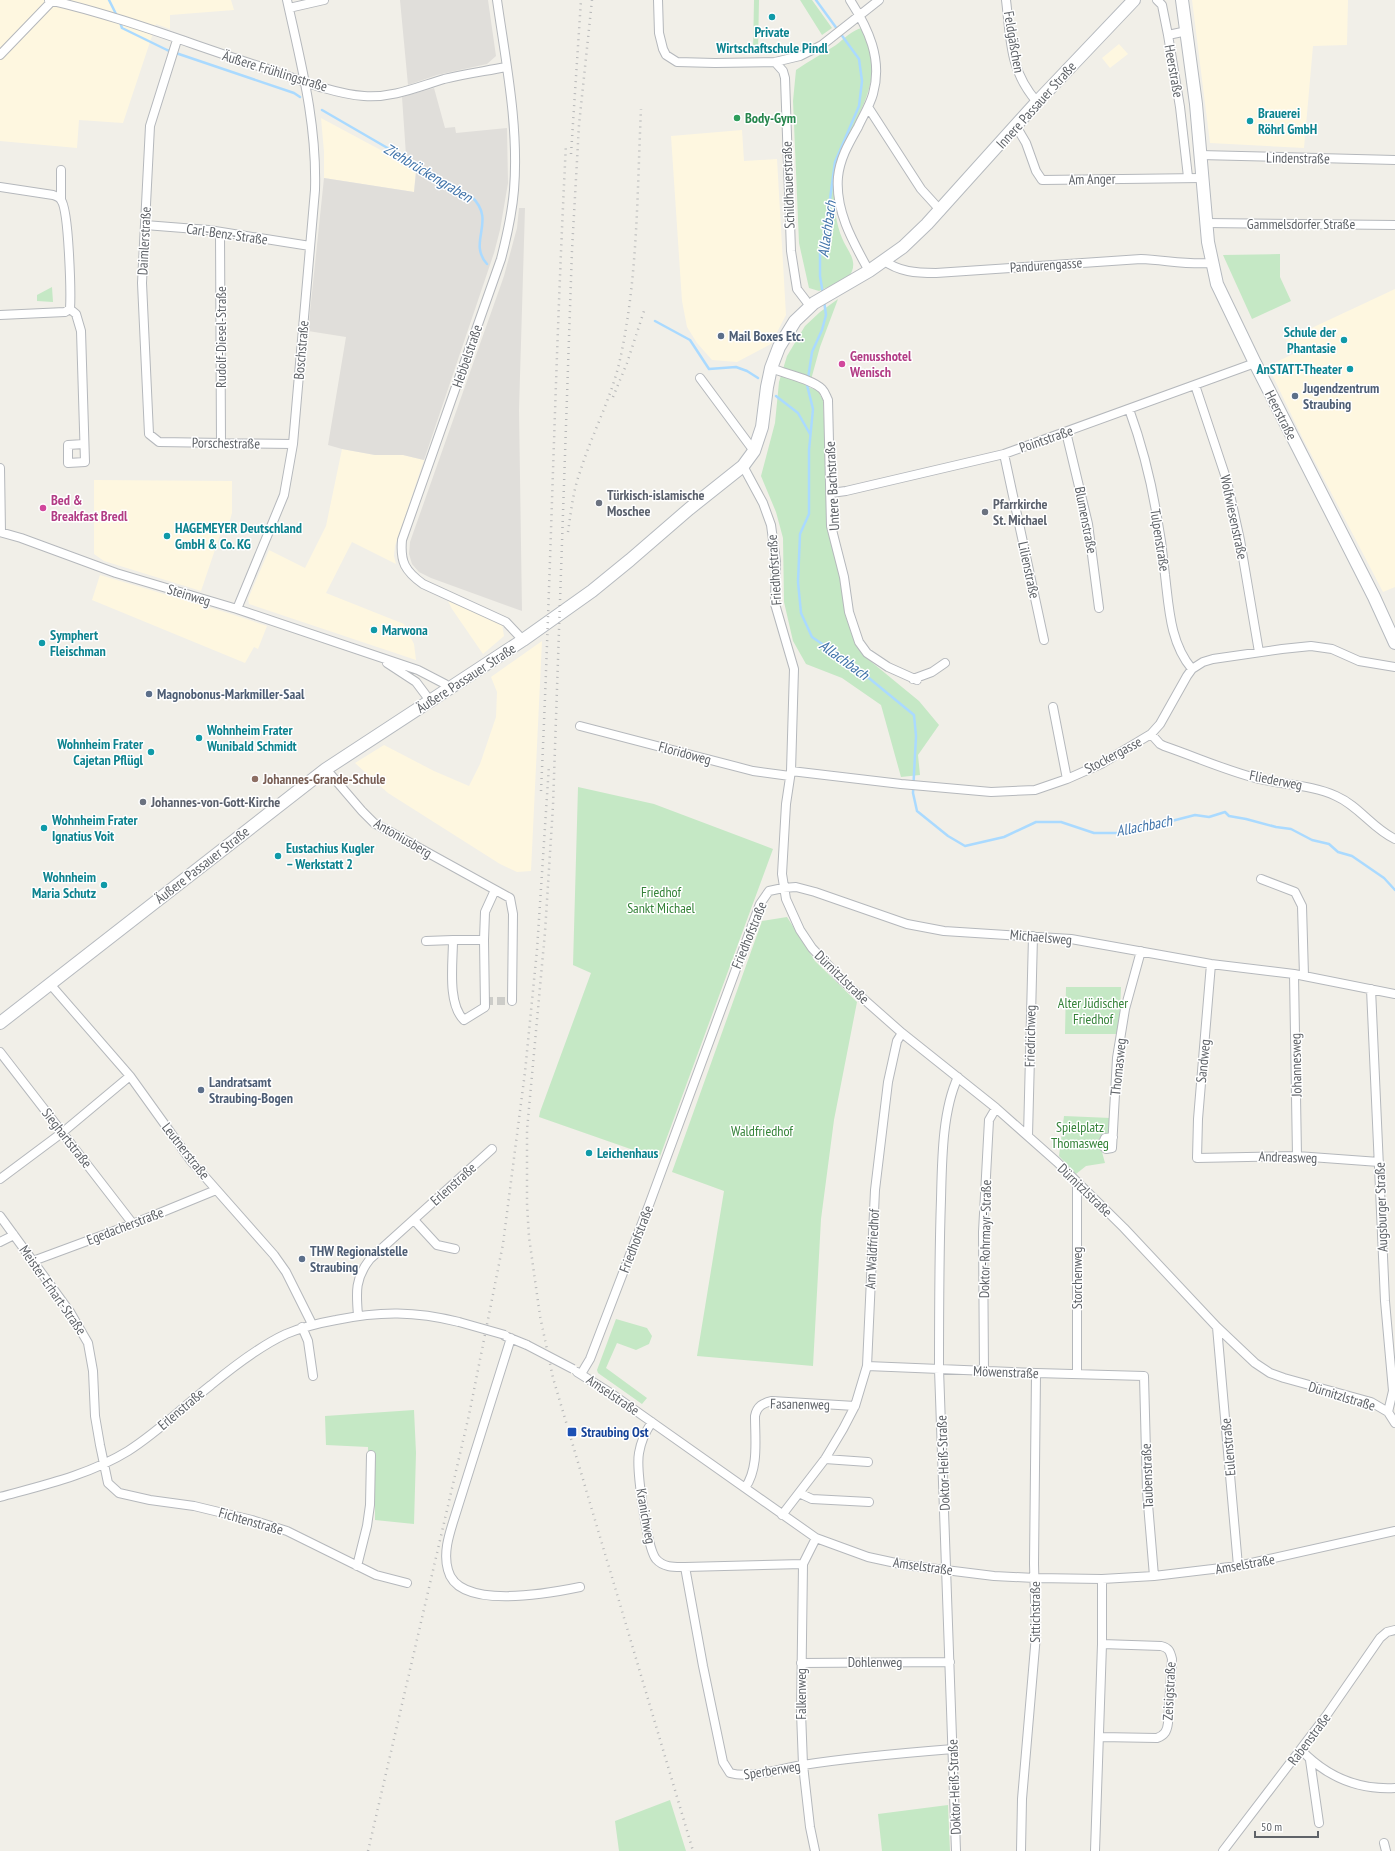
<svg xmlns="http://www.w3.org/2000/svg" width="1395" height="1851" font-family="'PT Sans Narrow',sans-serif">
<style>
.commercial{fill:#fef7e0}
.industrial{fill:#e0deda}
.green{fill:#c5e8c5}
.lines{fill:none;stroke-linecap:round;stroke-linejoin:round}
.stream{stroke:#aadaff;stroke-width:2.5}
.street-tunnel{stroke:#ccccc8;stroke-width:8;stroke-dasharray:8 4;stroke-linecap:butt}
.street-casing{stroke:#b5b8bc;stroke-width:10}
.secondary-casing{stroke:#b6babf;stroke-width:14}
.street{stroke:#fff;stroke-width:8}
.secondary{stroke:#fff;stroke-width:12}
.rail{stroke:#b6b7b8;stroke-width:2.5;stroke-dasharray:1 5;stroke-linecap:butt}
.street-bridge-casing{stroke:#b5b8bc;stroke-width:10;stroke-linecap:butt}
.street-bridge{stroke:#fff;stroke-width:8}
.culture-dot{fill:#0f9aa8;stroke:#fff;stroke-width:1.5}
.leisure-dot{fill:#2e9e5b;stroke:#fff;stroke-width:1.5}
.service-dot{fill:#5c6f8a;stroke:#fff;stroke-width:1.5}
.hotel-dot{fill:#d1479c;stroke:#fff;stroke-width:1.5}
.worship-dot{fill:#6b7280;stroke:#fff;stroke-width:1.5}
.education-dot{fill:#8d6e63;stroke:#fff;stroke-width:1.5}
.transit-dot{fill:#1a4fb4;stroke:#fff;stroke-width:1.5}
.labels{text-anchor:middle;stroke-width:3;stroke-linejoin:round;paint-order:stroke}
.culture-label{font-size:14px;font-weight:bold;fill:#0d838f;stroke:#fff;text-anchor:start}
.street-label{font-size:14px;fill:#5f6368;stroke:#fff}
.leisure-label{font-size:14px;font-weight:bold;fill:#27864d;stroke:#fff;text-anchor:start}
.service-label{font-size:14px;font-weight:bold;fill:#4e5e75;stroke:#fff;text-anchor:start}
.hotel-label{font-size:14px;font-weight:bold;fill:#b23c85;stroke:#fff;text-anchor:start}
.worship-label{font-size:14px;font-weight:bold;fill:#5b616d;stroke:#fff;text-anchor:start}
.education-label{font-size:14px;font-weight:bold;fill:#785e54;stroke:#fff;text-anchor:start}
.park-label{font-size:14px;fill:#348238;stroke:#fff}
.transit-label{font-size:14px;font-weight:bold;fill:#164399;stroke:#fff;text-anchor:start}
.water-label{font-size:15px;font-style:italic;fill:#4174aa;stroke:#fff}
</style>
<rect width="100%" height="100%" fill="#f1efe8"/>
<path class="commercial" d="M0 0H231L234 10 170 15V29L156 24 123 123 79 120 77 148 0 141Z
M1192 0H1348L1347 45 1313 46 1304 148 1210 143Z
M1119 44 1128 54 1110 68 1102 58Z
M321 118 416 169 414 192 324 178V152Z
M742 130 744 161 777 159 786 315 771 344 737 362 712 360 697 343 687 327 682 301 671 136Z
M1395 289V587L1383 592 1302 437 1268 366 1293 354 1286 340Z
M342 449 375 455H403L424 460 395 546 394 556 396 564 352 542 326 593 404 624 414 644 416 660 249 604 248 599 269 550 305 568 326 526Z
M94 480 232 481V513L226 534 221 532 201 591 104 561 94 554Z
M100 575 228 613 267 626 258 649 254 647 245 663 92 600Z
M448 601 502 624 504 636 483 654 452 609Z
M542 641 531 871 517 872 500 864 388 793 355 763 384 745 434 771 469 786 480 764 496 717 497 692 491 677Z"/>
<path class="industrial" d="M400 0H488L496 56 487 64 437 75 408 85Z
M434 88 445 128 455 127 456 133 507 128 508 183 500 230 494 253 424 460 403 455H375L342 449 328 445 346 337 308 331 324 178 414 192 417 162 406 155 402 97Z
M519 208H525L519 410 522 611 431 578 419 572 412 564 409 554 410 542 504 276 517 228Z"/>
<path class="green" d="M754 0H759L758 53H753Z
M800 0H812L832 28 822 35Z
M862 28C865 36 869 44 871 51 881 103 834 138 834 187 833 203 836 223 842 238 845 246 852 254 853 262 854 267 852 273 849 276 842 283 827 287 819 291L809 288 799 243 793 101 796 70C809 61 822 54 836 45 844 39 852 30 862 28Z
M1280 254V277L1291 301 1252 319 1223 255Z
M52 287 53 302 37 301V295Z
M838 299 820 347 809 387 818 391 823 400 829 528 842 576 849 621 855 644 863 655 919 701 939 725 918 755 920 775 901 777 881 705 842 678 806 664 793 641 784 602 783 538 776 512 761 476 775 423 779 382 787 356 805 326 820 312Z
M578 787 654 804 773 849 659 1159 539 1117 540 1112 591 973 573 965Z
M787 917 815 961 857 1002 834 1120 821 1219 813 1366 697 1356 724 1191 672 1172 762 921Z
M1066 987H1121L1119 1034H1065Z
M1064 1116 1111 1118V1134H1102L1096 1144 1102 1152 1105 1163 1086 1166 1076 1174 1059 1156Z
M616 1319 647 1328 652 1336 649 1344 636 1350 617 1343 606 1368 647 1398 642 1404 598 1373 597 1370Z
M414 1410 416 1453 414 1524 375 1520V1453H368V1447L326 1445 325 1416Z
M670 1800 686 1851H619L615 1821Z
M948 1805 950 1851H882L878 1814Z"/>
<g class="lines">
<path class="stream" d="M109 0 117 16
M816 0 859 59 862 81 859 106 835 162 830 199 828 228 820 252V276L823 294
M120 22 122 28 167 50 294 93 300 97
M322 110 472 197C497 221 467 242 487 264
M824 301 826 315 822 330 812 352 807 385 813 409 809 450V514L800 534 798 582 801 613 812 637 853 665 914 715 916 736 913 793 917 811 948 836 965 846 1004 837 1036 822H1061L1094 833H1125L1195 815 1209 817 1225 812 1229 816 1246 819 1276 827 1291 829 1312 840 1329 844 1338 852 1352 856 1384 878 1395 890
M655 321 690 340 709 369 736 367 747 371 758 378
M776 396 798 413 810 434"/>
<path class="street-tunnel" d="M485 1001H512"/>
<g class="street-casing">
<path id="street" d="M49 0C124 17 195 46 268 69 297 79 334 94 364 96 393 98 417 87 444 79 464 74 486 71 506 67
M497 0C506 63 519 127 514 190 512 214 507 236 501 259L402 540C400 562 405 571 423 584L506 622 523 640
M658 0 659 33 663 49 666 55 677 62 715 63 775 62 800 56 822 45 879 0
M850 0C868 28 883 59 873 94 870 105 863 116 858 127 849 143 840 158 838 177 835 211 853 242 869 271
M1006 0C1011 40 1009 70 1037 102
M1157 0 1162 5 1168 35 1180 107 1188 177
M289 8 324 0
M1168 35 1187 31
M177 40 150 126 142 283 149 434 159 442 293 444
M0 55 52 1
M775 62 783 71 785 78 791 251 797 289 810 306
M868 107 921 189 941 211
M1016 126 1026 143 1036 171 1042 180 1202 178
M1200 155 1395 160
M61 170V199
M0 187 53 195C56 196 60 198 61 200 69 210 71 293 70 309L65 312 0 315
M1206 223 1395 225
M145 225 209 230 310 246
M220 232 221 443
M883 260C899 272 916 273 936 273L1141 259C1165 260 1188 265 1211 263
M70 309 76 314 81 331 85 462 68 463V445L84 444
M771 368C785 374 812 379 822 389 825 392 826 396 828 400L831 526 844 577 849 612 859 642 867 653 888 667 917 680
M700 378 754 451
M1195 385 1227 481 1240 540 1259 652
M1129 409C1141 442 1150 476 1156 511 1160 532 1163 553 1165 575 1169 608 1170 643 1192 669
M1066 432 1088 524 1099 608
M1004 454 1044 640
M743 466 763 503 771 525 776 562 775 604 794 669 791 771 786 804 782 874 786 899 800 930 812 948 842 980 902 1033 996 1108 1057 1162 1124 1228 1217 1327 1255 1363 1270 1373 1284 1378 1371 1402 1388 1412 1395 1423
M0 468 1 532
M831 493 846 491 1004 454 1255 363
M0 532 21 538 116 573 237 609 418 670 445 684 449 690
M237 609 284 495 293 444 315 190C317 123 301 64 287 0
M387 663 416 682 431 702
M913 679 932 672 945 663
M1053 707 1067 779
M580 726 753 771 790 776
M1151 734 1160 744 1164 746C1196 757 1227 771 1259 779 1285 785 1312 785 1336 796 1359 806 1373 829 1395 839
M326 769 362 811 374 823 510 898 513 914 512 1001
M791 771 901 784 991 792 1035 790 1067 779 1101 764 1151 734 1160 724 1187 676 1192 669 1203 662 1213 659 1282 649 1311 646 1332 649 1359 661 1395 667
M1261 879 1295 892 1302 906 1304 976
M484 940 485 1007 464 1020C447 1004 453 962 453 940H484L485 912 495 890
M426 941 453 940
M1211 964 1198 1119 1197 1158 1297 1156 1379 1162
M1294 974 1297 1156
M50 984 130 1076 191 1161 274 1255 286 1272 312 1324
M1371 989 1385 1301 1393 1391 1388 1412
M0 1052 133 1224
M1028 1136 1033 936
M1113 1137 1105 1138 1102 1145 1106 1149 1112 1148 1117 1058 1125 1009 1141 951
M0 1179 63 1132 130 1076
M0 1216 70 1312 88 1343 93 1371 95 1416 100 1445 108 1483 119 1493 150 1500 194 1506 252 1520 287 1531 376 1575 407 1583
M414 1220 437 1245 455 1249
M0 1242 14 1235
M33 1261 133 1224 216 1190
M358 1315C356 1292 355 1278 370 1259L492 1149
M302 1327 308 1341 313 1376
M1217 1327 1238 1566
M505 1336 527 1345
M511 1338 454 1519C449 1535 443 1553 448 1570 458 1611 551 1593 580 1587
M867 1366 1036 1373 1144 1376 1147 1492 1154 1576
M577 1372 612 1394 816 1538 868 1557 905 1565 994 1576 1035 1578 1102 1579 1154 1576 1238 1566 1395 1531
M984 1372 983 1232 989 1120 996 1108
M581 1374 590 1359 649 1205 760 904 769 891 783 888 796 887 815 892 907 924 944 931 1071 939 1211 964 1294 974 1395 994
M1077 1374V1182
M652 1422C645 1432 641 1441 639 1453 636 1469 647 1548 656 1559 664 1568 675 1567 685 1567L803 1564
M825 1459 868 1462
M745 1488C759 1468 755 1440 755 1416 757 1406 763 1403 772 1401L855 1406
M799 1493 812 1499 869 1502
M0 1497C44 1485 89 1475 128 1451 158 1432 183 1407 211 1385 234 1366 260 1346 286 1334 303 1327 319 1323 336 1320 380 1311 415 1311 459 1322
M782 1515 825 1459 843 1429 855 1406 867 1366 875 1190 888 1082 897 1041 902 1033
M357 1566 367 1526 370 1505 371 1455
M685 1567 703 1666 723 1762 730 1773C751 1779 781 1768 803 1765 853 1757 903 1753 953 1749
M801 1663 950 1662
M1100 1737 1157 1738C1165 1735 1167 1731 1168 1723L1172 1659C1170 1651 1169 1648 1161 1646L1102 1644
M1301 1750C1327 1777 1358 1790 1395 1788
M1310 1760 1319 1823
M1384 1843 1386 1851
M815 1851 810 1827 803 1765 801 1712 803 1564 816 1538
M956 1851 939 1369C939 1312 939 1256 941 1199 942 1162 942 1111 958 1077
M1021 1851 1022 1799 1036 1635 1034 1564 1036 1373
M1095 1851 1102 1644V1579
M1223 1851 1326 1716 1380 1638 1387 1632 1395 1630"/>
</g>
<g class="secondary-casing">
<path id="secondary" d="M1182 0 1196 104 1208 242 1217 284 1255 363 1374 597 1395 643
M0 1023 326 769 523 640 592 591 630 560 689 509 743 466 754 451 762 427 767 387 771 368 779 347 795 321 814 303 869 271 903 247 927 224 1037 102 1134 0"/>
</g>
<use href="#street" class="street"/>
<use href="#secondary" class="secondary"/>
<path class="rail" d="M592 0 579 125 572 250 553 806 545 932 527 1130V1204L529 1237 540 1316 553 1378 693 1851
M571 154 581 0
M613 397 627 363 645 308
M568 532C571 512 573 491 580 472 591 436 610 401 619 364 638 281 637 194 641 109
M541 791C551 575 555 359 566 144
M368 1851 469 1415 503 1244 525 1072 537 950 549 765"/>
<g class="street-bridge-casing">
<path id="street-bridge" d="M459 1322 505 1335
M527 1345 573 1369"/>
</g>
<use href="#street-bridge" class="street-bridge"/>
</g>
<g class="culture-dot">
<circle cx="772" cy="17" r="4"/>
<circle cx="1250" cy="121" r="4"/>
<circle cx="1344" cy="340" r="4"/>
<circle cx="1350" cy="369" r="4"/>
<circle cx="167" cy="536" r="4"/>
<circle cx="374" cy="630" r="4"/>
<circle cx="42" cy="643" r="4"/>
<circle cx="199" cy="738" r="4"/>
<circle cx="151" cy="752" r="4"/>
<circle cx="44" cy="828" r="4"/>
<circle cx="278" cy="856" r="4"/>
<circle cx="104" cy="885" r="4"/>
<circle cx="589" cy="1153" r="4"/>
</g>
<circle class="leisure-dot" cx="737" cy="118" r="4"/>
<g class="service-dot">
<circle cx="721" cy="336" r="4"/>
<circle cx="1295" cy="396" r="4"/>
<circle cx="149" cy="694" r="4"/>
<circle cx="201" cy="1090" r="4"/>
<circle cx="302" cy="1259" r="4"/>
</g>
<g class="hotel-dot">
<circle cx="842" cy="364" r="4"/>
<circle cx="43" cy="508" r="4"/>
</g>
<g class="worship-dot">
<circle cx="599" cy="503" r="4"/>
<circle cx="985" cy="512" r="4"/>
<circle cx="143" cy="802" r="4"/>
</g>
<circle class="education-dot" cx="255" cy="779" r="4"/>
<rect class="transit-dot" x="567" y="1427" width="10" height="10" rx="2"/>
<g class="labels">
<g class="culture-label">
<text x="772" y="37" text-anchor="middle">Private<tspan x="772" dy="16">Wirtschaftschule Pindl</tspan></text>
<text x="1258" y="118">Brauerei<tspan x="1258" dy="16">Röhrl GmbH</tspan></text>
<text x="1336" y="337" text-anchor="end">Schule der<tspan x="1336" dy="16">Phantasie</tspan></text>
<text x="1342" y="374" text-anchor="end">AnSTATT-Theater</text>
<text x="175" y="533">HAGEMEYER Deutschland<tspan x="175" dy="16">GmbH &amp; Co. KG</tspan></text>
<text x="382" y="635">Marwona</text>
<text x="50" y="640">Symphert<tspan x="50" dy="16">Fleischman</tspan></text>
<text x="207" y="735">Wohnheim Frater<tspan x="207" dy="16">Wunibald Schmidt</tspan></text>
<text x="143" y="749" text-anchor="end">Wohnheim Frater<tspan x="143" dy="16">Cajetan Pflügl</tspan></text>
<text x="52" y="825">Wohnheim Frater<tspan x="52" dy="16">Ignatius Voit</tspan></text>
<text x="286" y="853">Eustachius Kugler<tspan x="286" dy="16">– Werkstatt 2</tspan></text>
<text x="96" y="882" text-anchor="end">Wohnheim<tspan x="96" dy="16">Maria Schutz</tspan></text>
<text x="597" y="1158">Leichenhaus</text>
</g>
<g class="street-label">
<text transform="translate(1014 42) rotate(80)" y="5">Feldgäßchen</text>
<text transform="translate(275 71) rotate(17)" y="5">Äußere Frühlingstraße</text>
<text transform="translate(1174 71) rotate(80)" y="5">Heerstraße</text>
<text transform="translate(1036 105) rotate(-48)" y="5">Innere Passauer Straße</text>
<text transform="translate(1298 158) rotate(1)" y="5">Lindenstraße</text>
<text transform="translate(1092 179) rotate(-1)" y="5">Am Anger</text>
<text transform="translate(788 185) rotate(-92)" y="5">Schildhauerstraße</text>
<text x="1301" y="229">Gammelsdorfer Straße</text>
<text transform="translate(227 234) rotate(8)" y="5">Carl-Benz-Straße</text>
<text transform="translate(144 241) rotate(-87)" y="5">Daimlerstraße</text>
<text transform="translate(1046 265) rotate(-4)" y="5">Pandurengasse</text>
<text transform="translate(221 337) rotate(-90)" y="5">Rudolf-Diesel-Straße</text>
<text transform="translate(301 350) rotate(-85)" y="5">Boschstraße</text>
<text transform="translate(467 356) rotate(-71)" y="5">Hebbelstraße</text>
<text transform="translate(1281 415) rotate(63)" y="5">Heerstraße</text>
<text transform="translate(1046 439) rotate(-19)" y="5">Pointstraße</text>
<text transform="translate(226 443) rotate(1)" y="5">Porschestraße</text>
<text transform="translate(832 486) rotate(-93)" y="5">Untere Bachstraße</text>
<text transform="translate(1234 517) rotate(78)" y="5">Wolfwiesenstraße</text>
<text transform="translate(1086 520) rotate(79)" y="5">Blumenstraße</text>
<text transform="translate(1160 540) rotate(81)" y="5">Tulpenstraße</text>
<text transform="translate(774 570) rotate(-94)" y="5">Friedhofstraße</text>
<text transform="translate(1029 570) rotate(78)" y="5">Lilienstraße</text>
<text transform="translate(189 595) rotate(17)" y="5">Steinweg</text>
<text transform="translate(466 678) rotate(-33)" y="5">Äußere Passauer Straße</text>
<text transform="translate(685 753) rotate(15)" y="5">Floridoweg</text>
<text transform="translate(1113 755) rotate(-28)" y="5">Stockergasse</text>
<text transform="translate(1276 780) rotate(11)" y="5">Fliederweg</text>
<text transform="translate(403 838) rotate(30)" y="5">Antoniusberg</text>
<text transform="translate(202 865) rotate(-38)" y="5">Äußere Passauer Straße</text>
<text transform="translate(749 935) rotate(-68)" y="5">Friedhofstraße</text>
<text transform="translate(1041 937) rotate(5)" y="5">Michaelsweg</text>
<text transform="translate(842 977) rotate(44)" y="5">Dürnitzlstraße</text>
<text transform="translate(1030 1036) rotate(-89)" y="5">Friedrichweg</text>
<text transform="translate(1203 1061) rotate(-84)" y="5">Sandweg</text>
<text transform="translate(1296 1065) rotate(-91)" y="5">Johannesweg</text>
<text transform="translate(1118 1067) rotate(-84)" y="5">Thomasweg</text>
<text transform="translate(67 1138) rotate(52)" y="5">Sieghartstraße</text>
<text transform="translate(186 1151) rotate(52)" y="5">Leutnerstraße</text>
<text transform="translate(1288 1157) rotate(2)" y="5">Andreasweg</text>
<text transform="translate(453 1184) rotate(-42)" y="5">Erlenstraße</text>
<text transform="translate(1085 1190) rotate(44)" y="5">Dürnitzlstraße</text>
<text transform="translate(1381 1207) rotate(-92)" y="5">Augsburger Straße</text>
<text transform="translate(125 1226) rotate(-21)" y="5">Egedacherstraße</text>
<text transform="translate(636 1239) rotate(-69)" y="5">Friedhofstraße</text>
<text transform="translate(985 1239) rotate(-89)" y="5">Doktor-Rohrmayr-Straße</text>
<text transform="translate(872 1249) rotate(-87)" y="5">Am Waldfriedhof</text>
<text transform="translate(1077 1278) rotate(-90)" y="5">Storchenweg</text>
<text transform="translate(53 1290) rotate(55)" y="5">Meister-Erhart-Straße</text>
<text transform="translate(1006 1372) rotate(2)" y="5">Möwenstraße</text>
<text transform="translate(613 1395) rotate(34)" y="5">Amselstraße</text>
<text transform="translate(1342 1396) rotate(17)" y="5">Dürnitzlstraße</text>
<text transform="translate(800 1404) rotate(1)" y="5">Fasanenweg</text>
<text transform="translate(181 1409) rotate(-40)" y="5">Erlenstraße</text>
<text transform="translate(1228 1447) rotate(-95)" y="5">Eulenstraße</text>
<text transform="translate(943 1463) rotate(-92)" y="5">Doktor-Heiß-Straße</text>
<text transform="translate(1147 1476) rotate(-92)" y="5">Taubenstraße</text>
<text transform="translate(646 1516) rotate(80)" y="5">Kranichweg</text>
<text transform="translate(251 1521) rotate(16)" y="5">Fichtenstraße</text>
<text transform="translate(1245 1564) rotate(-10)" y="5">Amselstraße</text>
<text transform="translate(923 1566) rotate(8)" y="5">Amselstraße</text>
<text transform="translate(1035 1612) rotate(-90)" y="5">Sittichstraße</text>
<text x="875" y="1667">Dohlenweg</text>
<text transform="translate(1169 1691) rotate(-87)" y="5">Zeisigstraße</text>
<text transform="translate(801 1694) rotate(-90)" y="5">Falkenweg</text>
<text transform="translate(1309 1739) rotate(-53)" y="5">Rabenstraße</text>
<text transform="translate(772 1770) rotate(-9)" y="5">Sperberweg</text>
<text transform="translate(954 1787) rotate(-92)" y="5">Doktor-Heiß-Straße</text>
</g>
<g class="leisure-label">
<text x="745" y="123">Body-Gym</text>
</g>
<g class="service-label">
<text x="729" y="341">Mail Boxes Etc.</text>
<text x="1303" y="393">Jugendzentrum<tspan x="1303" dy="16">Straubing</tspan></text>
<text x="157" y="699">Magnobonus-Markmiller-Saal</text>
<text x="209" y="1087">Landratsamt<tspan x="209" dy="16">Straubing-Bogen</tspan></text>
<text x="310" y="1256">THW Regionalstelle<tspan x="310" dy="16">Straubing</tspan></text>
</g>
<g class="hotel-label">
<text x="850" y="361">Genusshotel<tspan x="850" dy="16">Wenisch</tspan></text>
<text x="51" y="505">Bed &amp;<tspan x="51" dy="16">Breakfast Bredl</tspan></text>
</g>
<g class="worship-label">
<text x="607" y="500">Türkisch-islamische<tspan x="607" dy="16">Moschee</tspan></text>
<text x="993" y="509">Pfarrkirche<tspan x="993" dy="16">St. Michael</tspan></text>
<text x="151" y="807">Johannes-von-Gott-Kirche</text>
</g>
<g class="education-label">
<text x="263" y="784">Johannes-Grande-Schule</text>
</g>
<g class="park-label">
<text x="661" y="897">Friedhof<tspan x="661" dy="16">Sankt Michael</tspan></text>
<text x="1093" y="1008">Alter Jüdischer<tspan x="1093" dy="16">Friedhof</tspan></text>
<text x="1080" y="1132">Spielplatz<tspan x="1080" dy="16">Thomasweg</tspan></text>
<text x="762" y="1136">Waldfriedhof</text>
</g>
<g class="transit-label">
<text x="581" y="1437">Straubing Ost</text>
</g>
<g class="water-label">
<text transform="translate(428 173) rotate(31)" y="5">Ziehbrückengraben</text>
<text transform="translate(827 229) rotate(-82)" y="5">Allachbach</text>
<text transform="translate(844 660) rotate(36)" y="5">Allachbach</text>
<text transform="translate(1144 826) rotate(-11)" y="5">Allachbach</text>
</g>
</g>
<path d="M1255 1831v6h63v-6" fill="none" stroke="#5f6368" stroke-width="2"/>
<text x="1261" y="1831" font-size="12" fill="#5f6368" stroke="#ffffff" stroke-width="3" paint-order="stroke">50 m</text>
</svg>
